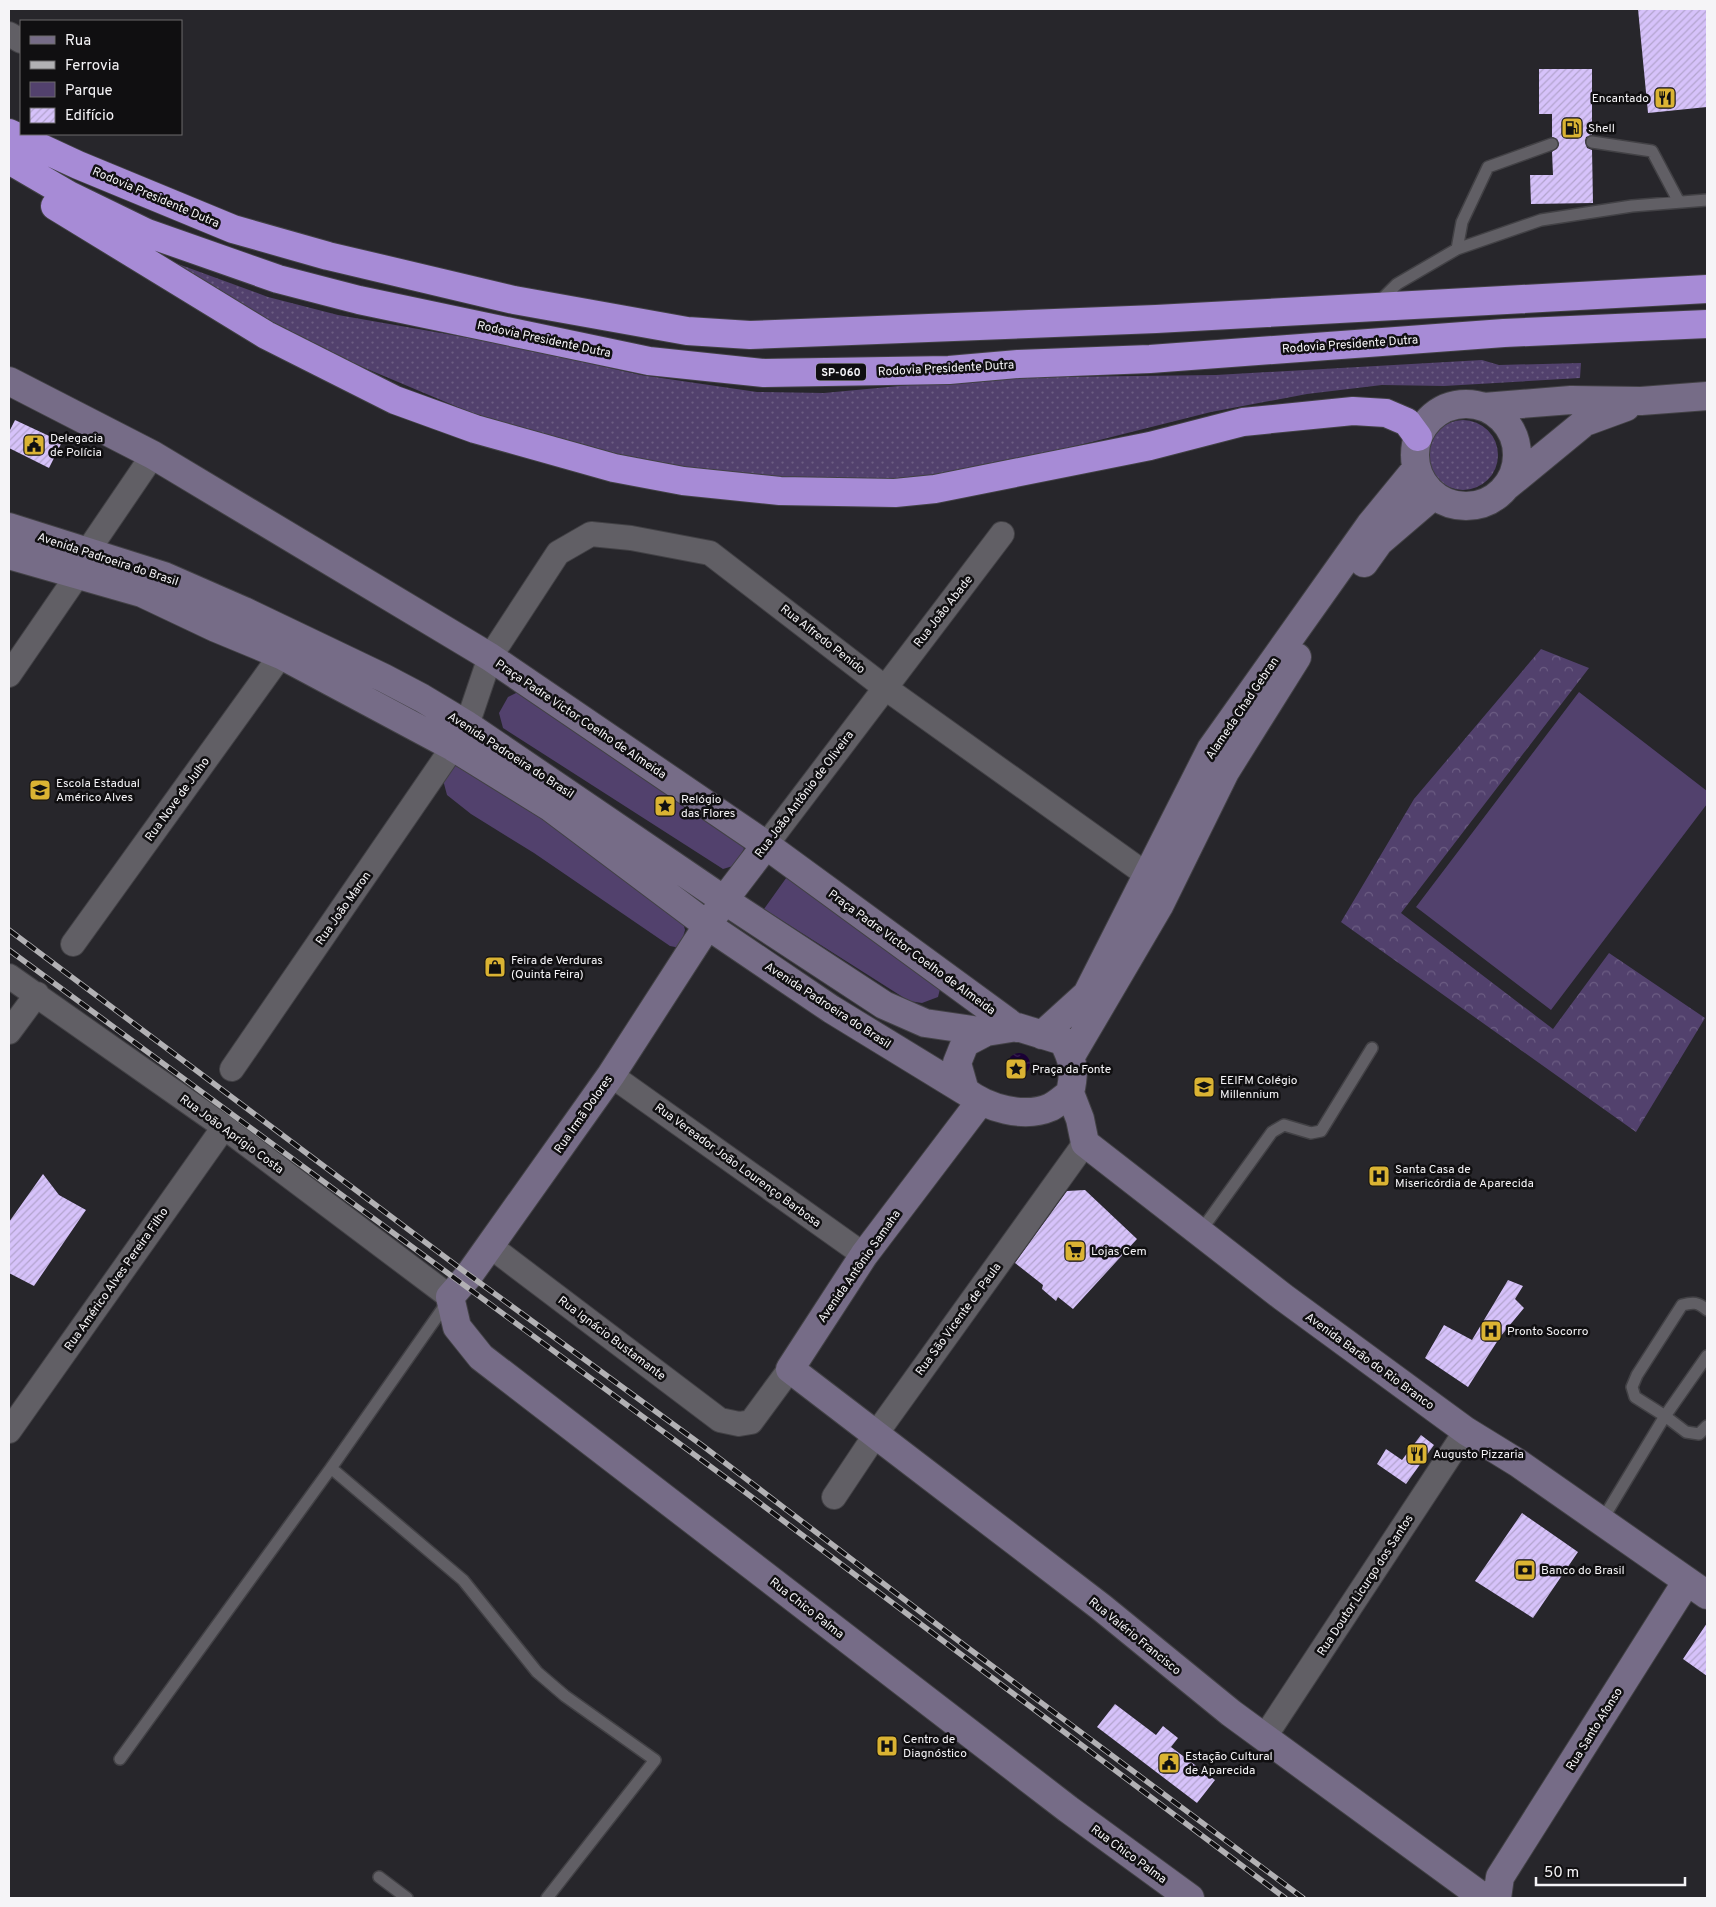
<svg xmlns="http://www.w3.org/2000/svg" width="1716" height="1907" font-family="Overpass,sans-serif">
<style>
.grass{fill:url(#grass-dots)}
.forest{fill:url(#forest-crowns)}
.park{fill:#52416d}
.water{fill:url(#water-ripples)}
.building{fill:url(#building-hatch)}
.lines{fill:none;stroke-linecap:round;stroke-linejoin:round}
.lane-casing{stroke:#424145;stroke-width:14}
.street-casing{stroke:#424145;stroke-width:26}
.secondary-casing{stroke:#424145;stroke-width:30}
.highway-casing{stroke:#424145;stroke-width:30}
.lane{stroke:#615f65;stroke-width:11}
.street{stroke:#615f65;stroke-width:24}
.secondary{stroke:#766c87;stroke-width:28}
.highway{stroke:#a78bd6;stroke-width:28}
.rail-casing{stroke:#b2b1b4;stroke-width:5.5}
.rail{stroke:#100f11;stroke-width:4;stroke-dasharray:11;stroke-linecap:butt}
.labels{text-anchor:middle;stroke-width:5;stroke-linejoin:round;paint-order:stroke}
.shield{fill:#100f11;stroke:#b0afb2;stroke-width:1}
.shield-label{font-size:11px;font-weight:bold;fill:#f5f4f7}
.poi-label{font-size:12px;fill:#f5f4f7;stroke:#100f11;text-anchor:start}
.street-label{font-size:12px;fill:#f5f4f7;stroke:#100f11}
</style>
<defs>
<pattern id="grass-dots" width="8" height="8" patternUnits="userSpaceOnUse" patternTransform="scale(1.25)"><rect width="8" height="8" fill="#52416d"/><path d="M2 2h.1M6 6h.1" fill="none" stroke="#6c5d83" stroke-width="1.8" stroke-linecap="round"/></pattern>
<pattern id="forest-crowns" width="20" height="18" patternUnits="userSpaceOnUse" patternTransform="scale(1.25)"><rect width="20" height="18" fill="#52416d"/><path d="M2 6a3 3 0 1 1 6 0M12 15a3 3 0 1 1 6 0" fill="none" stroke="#6c5d83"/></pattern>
<pattern id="water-ripples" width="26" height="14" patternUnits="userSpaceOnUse" patternTransform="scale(1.25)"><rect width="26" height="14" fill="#1a0035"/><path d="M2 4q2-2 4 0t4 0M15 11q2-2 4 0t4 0" fill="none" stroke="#3c2653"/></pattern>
<pattern id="building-hatch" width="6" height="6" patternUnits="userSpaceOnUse" patternTransform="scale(1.25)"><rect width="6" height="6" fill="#d6c2fa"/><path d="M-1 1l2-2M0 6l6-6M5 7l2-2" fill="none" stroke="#b3a4ce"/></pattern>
</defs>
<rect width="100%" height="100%" fill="#27262b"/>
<path class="grass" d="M148 253 268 297 338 315 504 344 641 375 757 392 824 393 985 378 1216 375 1482 360 1499 365 1581 363 1580 378 1444 386 1382 385 1307 394 1211 412 949 478 796 488 589 452 474 414 289 336Z
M1428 455a35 35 0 1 1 70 0a35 35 0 1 1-70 0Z"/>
<path class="forest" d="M1541 649 1589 668 1401 913 1553 1029 1609 953 1705 1018 1636 1132 1341 922 1414 799Z"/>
<path class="park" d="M520 691 739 836 744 849 733 866 723 869 503 728 499 713 508 697Z
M1579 692 1707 791V804L1551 1010 1416 907Z
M456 762 479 773 682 918 685 930 680 948 670 946 534 853 471 814 447 795 443 780Z
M789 874 941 985 938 997 922 1003 909 1001 764 909Z"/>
<path class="water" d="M1008 1064a11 11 0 1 1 22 0a11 11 0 1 1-22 0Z"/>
<path class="building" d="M1638 9H1707V107L1648 113Z
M1539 69H1592V135L1586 137 1585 141 1587 148 1592 150 1593 203 1531 204 1530 175H1553L1552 152 1559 145 1557 139 1552 137V114H1539Z
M15 420 62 442 49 468 9 448V432Z
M43 1174 59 1195 86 1210 34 1286 9 1273V1222Z
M1085 1190 1137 1239 1073 1309 1058 1297 1056 1301 1042 1289 1043 1285 1015 1263 1067 1191Z
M1508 1280 1523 1286 1515 1299 1524 1308 1500 1337 1468 1387 1425 1358 1444 1325 1472 1340Z
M1421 1435 1434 1445 1406 1484 1377 1464 1386 1449 1402 1460Z
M1522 1513 1578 1552 1533 1618 1475 1581Z
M1707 1623V1676L1683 1659Z
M1115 1704 1156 1735 1163 1726 1178 1738 1171 1747 1215 1780 1197 1803 1097 1727Z"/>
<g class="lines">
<g class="lane-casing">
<path id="lane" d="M1592 142 1652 151 1679 202
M1457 249 1462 222 1488 167 1552 144
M1378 303 1397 284 1457 249 1541 220 1632 206 1707 200
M1200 1232 1272 1132 1284 1125 1311 1133 1321 1131 1372 1048
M448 1301 331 1468 463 1580 537 1672 565 1696 655 1760 547 1898
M1707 1356 1665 1416 1686 1432 1699 1434 1707 1426
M1601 1522 1665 1416 1635 1397 1632 1387 1637 1375 1682 1305C1693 1302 1698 1302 1707 1310
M120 1759 331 1468
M379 1877 407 1898"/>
</g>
<g class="street-casing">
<path id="street" d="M9 34 21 41
M87 552 153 455
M9 675 77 576
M467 725 490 657 558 553 591 534 631 538 710 553 884 687 1161 885
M766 845 1002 534
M73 944 281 655
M9 976 224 1127 450 1297
M9 1032 37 994
M232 1069 453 747
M611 1075 864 1255
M490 1246 720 1420 739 1424 751 1422 790 1369
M9 1431 224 1127
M834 1497 876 1434 1085 1143
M1264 1738 1466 1431"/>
</g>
<g class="secondary-casing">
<path id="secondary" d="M9 381 153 455 490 657 766 845 1016 1028
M1415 455a51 51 0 1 1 102 0a51 51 0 1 1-102 0Z
M1484 407 1571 400 1641 401 1707 396
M1507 486 1585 422 1626 407
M9 527 164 576 244 611 384 678 422 698 467 725 724 900 884 1005 925 1023 986 1032
M9 555 142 593 216 628 281 655 453 747 550 807 707 925 831 1009 965 1091C987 1108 1024 1119 1051 1107 1058 1103 1064 1098 1070 1093 1075 1071 1074 1062 1063 1041L1017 1027 986 1032 965 1043 957 1063 965 1091
M1364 563 1379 542 1434 495
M766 845 724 900 611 1075 469 1275 450 1297 457 1327 481 1357 1068 1809 1190 1898
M1042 1035 1087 994 1211 749 1370 525 1416 469
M1071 1056 1159 906 1225 772 1297 657
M1070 1093 1080 1119 1085 1143 1283 1297 1466 1431 1518 1463 1707 1595
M980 1102 864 1255 790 1369 1101 1607 1231 1713 1484 1898
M1497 1898 1500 1877 1687 1581"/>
</g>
<g class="highway-casing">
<path id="highway" d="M9 133 78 165 233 229 328 256 514 300 687 331 750 335 1156 319 1707 289
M9 160 69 195 147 233 278 279 359 300 649 361 764 373 949 370 1018 364 1150 359 1504 333 1707 324
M55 206 266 335 395 400 475 429 614 468 683 481 780 491 895 493 935 489 1150 446 1243 422 1353 411 1386 413 1407 422 1418 437"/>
</g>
<use href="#lane" class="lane"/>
<use href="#street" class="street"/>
<use href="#secondary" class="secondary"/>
<use href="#highway" class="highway"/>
<g class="rail-casing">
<path id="rail" d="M9 930 469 1275 703 1446 964 1645 1303 1898
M9 950 741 1489 1285 1898"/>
</g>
<use href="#rail" class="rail"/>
</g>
<defs>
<g id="restaurant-square" transform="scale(1.125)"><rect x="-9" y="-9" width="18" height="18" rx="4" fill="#dab333" stroke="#100f11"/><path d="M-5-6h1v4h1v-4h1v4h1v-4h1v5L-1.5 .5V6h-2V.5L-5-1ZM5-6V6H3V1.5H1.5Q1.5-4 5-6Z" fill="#111"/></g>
<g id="fuel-square" transform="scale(1.125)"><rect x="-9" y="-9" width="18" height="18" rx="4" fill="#dab333" stroke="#100f11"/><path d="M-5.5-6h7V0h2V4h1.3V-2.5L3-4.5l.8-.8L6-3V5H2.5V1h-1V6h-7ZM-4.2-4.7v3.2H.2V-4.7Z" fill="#111"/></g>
<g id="civic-square" transform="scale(1.125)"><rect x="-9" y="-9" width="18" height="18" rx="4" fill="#dab333" stroke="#100f11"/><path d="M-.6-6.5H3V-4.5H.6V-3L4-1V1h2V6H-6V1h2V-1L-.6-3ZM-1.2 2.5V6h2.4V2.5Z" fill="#111"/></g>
<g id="school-square" transform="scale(1.125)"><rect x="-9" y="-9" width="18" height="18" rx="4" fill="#dab333" stroke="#100f11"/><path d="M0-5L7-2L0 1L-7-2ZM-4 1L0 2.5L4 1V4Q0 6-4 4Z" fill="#111"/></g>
<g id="sight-square" transform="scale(1.125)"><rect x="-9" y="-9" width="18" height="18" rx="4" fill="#dab333" stroke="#100f11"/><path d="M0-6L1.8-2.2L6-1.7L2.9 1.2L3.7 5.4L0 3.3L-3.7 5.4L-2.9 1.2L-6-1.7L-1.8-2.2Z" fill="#111"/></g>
<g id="shop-square" transform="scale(1.125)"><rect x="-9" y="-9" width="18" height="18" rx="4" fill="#dab333" stroke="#100f11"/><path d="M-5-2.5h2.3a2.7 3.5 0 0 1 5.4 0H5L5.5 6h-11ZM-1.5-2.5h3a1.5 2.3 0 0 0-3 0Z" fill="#111"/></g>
<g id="hospital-square" transform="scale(1.125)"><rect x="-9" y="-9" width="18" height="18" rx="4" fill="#dab333" stroke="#100f11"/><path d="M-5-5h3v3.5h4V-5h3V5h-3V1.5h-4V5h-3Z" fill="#111"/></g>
<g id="supermarket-square" transform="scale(1.125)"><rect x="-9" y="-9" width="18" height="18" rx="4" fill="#dab333" stroke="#100f11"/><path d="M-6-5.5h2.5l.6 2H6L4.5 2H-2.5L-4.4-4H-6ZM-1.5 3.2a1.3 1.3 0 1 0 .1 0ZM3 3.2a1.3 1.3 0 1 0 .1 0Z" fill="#111"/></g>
<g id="bank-square" transform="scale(1.125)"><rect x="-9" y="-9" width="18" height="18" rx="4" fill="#dab333" stroke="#100f11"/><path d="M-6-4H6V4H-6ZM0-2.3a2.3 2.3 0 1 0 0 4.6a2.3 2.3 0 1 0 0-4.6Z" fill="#111"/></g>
</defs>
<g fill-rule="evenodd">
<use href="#restaurant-square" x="1665" y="98"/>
<use href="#fuel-square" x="1572" y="128"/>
<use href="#civic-square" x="34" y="445"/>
<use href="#school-square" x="40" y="790"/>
<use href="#sight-square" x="665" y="806"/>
<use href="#shop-square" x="495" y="967"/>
<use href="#sight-square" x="1016" y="1069"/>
<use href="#school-square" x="1204" y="1087"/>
<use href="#hospital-square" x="1379" y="1176"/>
<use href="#supermarket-square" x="1075" y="1251"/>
<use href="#hospital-square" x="1491" y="1331"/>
<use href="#restaurant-square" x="1417" y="1454"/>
<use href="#bank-square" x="1525" y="1570"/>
<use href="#hospital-square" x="887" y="1746"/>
<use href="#civic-square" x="1169" y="1763"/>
</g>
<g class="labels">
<rect class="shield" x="816" y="363.5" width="50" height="17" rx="4"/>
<g class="shield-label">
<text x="841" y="376">SP-060</text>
</g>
<g class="poi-label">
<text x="1649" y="102" text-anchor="end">Encantado</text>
<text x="1588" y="132">Shell</text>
<text x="50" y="442">Delegacia<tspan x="50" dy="14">de Polícia</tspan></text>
<text x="56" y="787">Escola Estadual<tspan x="56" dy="14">Américo Alves</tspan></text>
<text x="681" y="803">Relógio<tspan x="681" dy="14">das Flores</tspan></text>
<text x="511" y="964">Feira de Verduras<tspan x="511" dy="14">(Quinta Feira)</tspan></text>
<text x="1032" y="1073">Praça da Fonte</text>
<text x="1220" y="1084">EEIFM Colégio<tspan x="1220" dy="14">Millennium</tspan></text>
<text x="1395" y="1173">Santa Casa de<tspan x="1395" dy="14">Misericórdia de Aparecida</tspan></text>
<text x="1091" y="1255">Lojas Cem</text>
<text x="1507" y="1335">Pronto Socorro</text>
<text x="1433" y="1458">Augusto Pizzaria</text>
<text x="1541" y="1574">Banco do Brasil</text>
<text x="903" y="1743">Centro de<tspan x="903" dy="14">Diagnóstico</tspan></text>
<text x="1185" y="1760">Estação Cultural<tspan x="1185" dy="14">de Aparecida</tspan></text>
</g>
<g class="street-label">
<text transform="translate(156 197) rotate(23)" y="4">Rodovia Presidente Dutra</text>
<text transform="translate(544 339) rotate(12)" y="4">Rodovia Presidente Dutra</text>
<text transform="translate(1350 344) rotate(-4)" y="4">Rodovia Presidente Dutra</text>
<text transform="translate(946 368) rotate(-3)" y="4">Rodovia Presidente Dutra</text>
<text transform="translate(108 559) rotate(18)" y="4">Avenida Padroeira do Brasil</text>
<text transform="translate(943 611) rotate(-52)" y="4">Rua João Abade</text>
<text transform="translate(823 639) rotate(38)" y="4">Rua Alfredo Penido</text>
<text transform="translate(1242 708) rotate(-56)" y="4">Alameda Chad Gebran</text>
<text transform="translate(581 719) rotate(34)" y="4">Praça Padre Victor Coelho de Almeida</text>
<text transform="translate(511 755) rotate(33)" y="4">Avenida Padroeira do Brasil</text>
<text transform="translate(804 794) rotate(-53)" y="4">Rua João Antônio de Oliveira</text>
<text transform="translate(177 799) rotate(-54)" y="4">Rua Nove de Julho</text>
<text transform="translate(343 908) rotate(-55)" y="4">Rua João Maron</text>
<text transform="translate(912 952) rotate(36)" y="4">Praça Padre Victor Coelho de Almeida</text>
<text transform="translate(828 1005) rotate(33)" y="4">Avenida Padroeira do Brasil</text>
<text transform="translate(583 1114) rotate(-55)" y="4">Rua Irmã Dolores</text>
<text transform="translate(232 1134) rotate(36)" y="4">Rua João Aprígio Costa</text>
<text transform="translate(738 1165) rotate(36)" y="4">Rua Vereador João Lourenço Barbosa</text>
<text transform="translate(859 1266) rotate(-55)" y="4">Avenida Antônio Samaha</text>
<text transform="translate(116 1279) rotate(-55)" y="4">Rua Américo Alves Pereira Filho</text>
<text transform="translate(958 1319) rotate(-54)" y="4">Rua São Vicente de Paula</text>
<text transform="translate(612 1338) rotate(37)" y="4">Rua Ignácio Bustamante</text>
<text transform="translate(1370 1361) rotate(36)" y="4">Avenida Barão do Rio Branco</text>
<text transform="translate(1365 1585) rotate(-57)" y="4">Rua Doutor Licurgo dos Santos</text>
<text transform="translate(807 1608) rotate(38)" y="4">Rua Chico Palma</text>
<text transform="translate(1135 1636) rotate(39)" y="4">Rua Valério Francisco</text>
<text transform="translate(1594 1729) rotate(-58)" y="4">Rua Santo Afonso</text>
<text transform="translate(1129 1854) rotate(36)" y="4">Rua Chico Palma</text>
</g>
</g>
<rect width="1716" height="1907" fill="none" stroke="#f5f4f7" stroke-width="20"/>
<rect x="20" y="20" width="162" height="115" fill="#100f11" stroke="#6c6b6d"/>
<rect x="30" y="36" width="25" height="8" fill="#766c87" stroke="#6c6b6d"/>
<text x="65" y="45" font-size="15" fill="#f5f4f7">Rua</text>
<rect x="30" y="61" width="25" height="8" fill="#b2b1b4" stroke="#6c6b6d"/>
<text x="65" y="70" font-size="15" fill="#f5f4f7">Ferrovia</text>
<rect x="30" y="82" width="25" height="15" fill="#52416d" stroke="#6c6b6d"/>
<text x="65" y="95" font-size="15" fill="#f5f4f7">Parque</text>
<rect x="30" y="108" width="25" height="15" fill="url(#building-hatch)" stroke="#6c6b6d"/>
<text x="65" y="120" font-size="15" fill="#f5f4f7">Edifício</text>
<path d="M1536 1877v8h149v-8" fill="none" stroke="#f5f4f7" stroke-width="2.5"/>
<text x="1544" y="1877" font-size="15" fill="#f5f4f7" stroke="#100f11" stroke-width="4" paint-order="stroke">50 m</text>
</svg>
